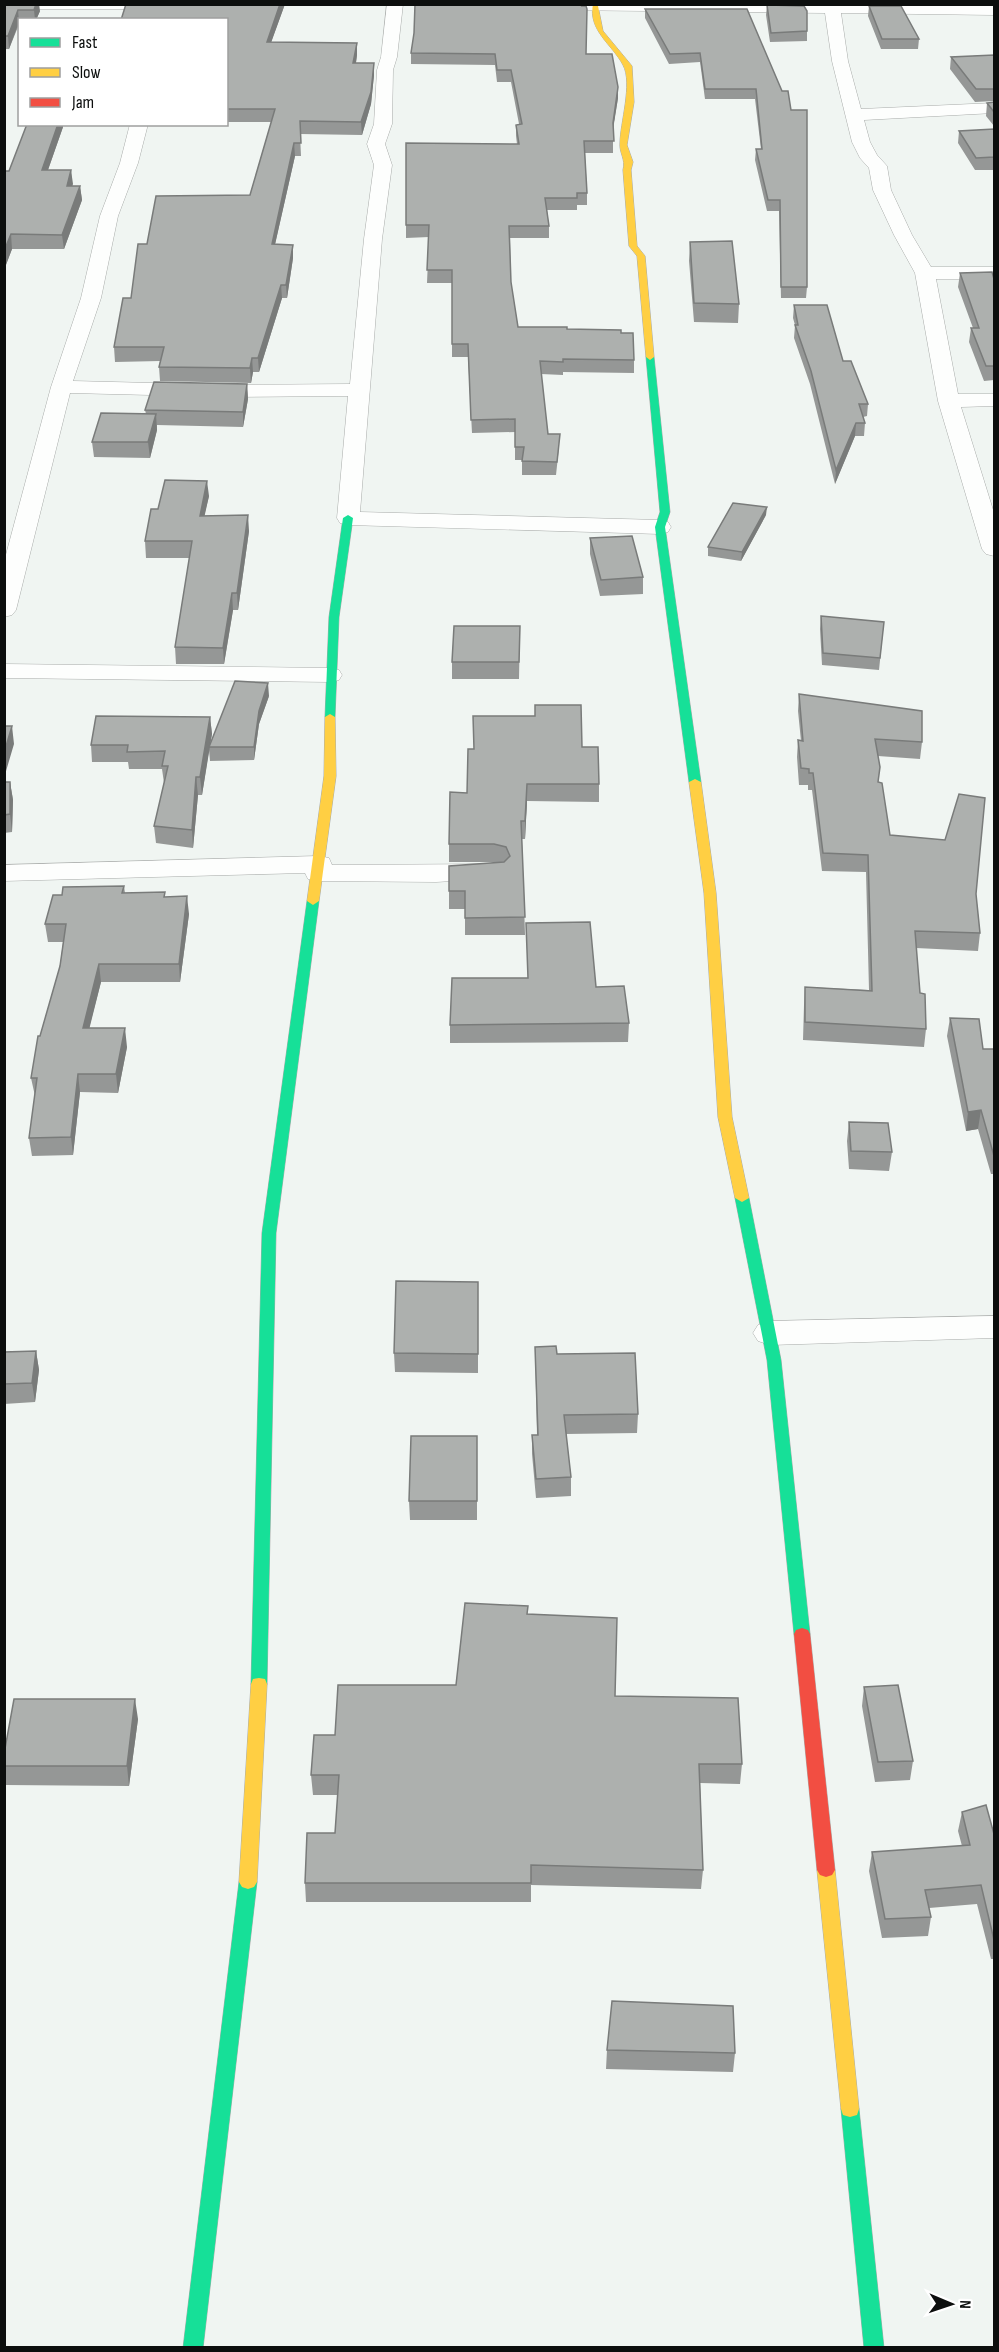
<svg xmlns="http://www.w3.org/2000/svg" width="999" height="2352" font-family="'Sofia Sans Condensed',sans-serif">
<style>
.lines{fill:none;stroke-linecap:round;stroke-linejoin:round}
.street-casing{stroke:#a9acaa;stroke-width:1}
.fast-casing{stroke:#a9acaa;stroke-width:1}
.slow-casing{stroke:#a9acaa;stroke-width:1}
.jam-casing{stroke:#a9acaa;stroke-width:1}
.street{fill:#fdfefd;fill-rule:evenodd}
.fast{fill:#16e098;fill-rule:evenodd}
.slow{fill:#ffcf43;fill-rule:evenodd}
.jam{fill:#f24e42;fill-rule:evenodd}
.wall{fill:#959796}
.shaded-wall{fill:#797b7a}
.building{fill:#adb0ae;stroke:#797b7a;stroke-width:1.5}
</style>
<rect width="100%" height="100%" fill="#f0f5f2"/>
<g class="lines">
<g class="street-casing">
<path id="street" d="M31 4H246L238 9H39Z
M387 4H403L397 57 393 70 392 124 385 144 392 165 382 239 360 512 660 520 668 522 671 527 668 532 660 534 348 525 340 523 337 518 348 396 232 397 70 393 16 610 12 615 4 617V562L51 387 81 298 100 216 120 163 130 124H148L138 163 118 216 101 298 73 381 232 385 350 384 364 239 374 165 367 144 374 124 377 70 381 57Z
M460 4 994 5V15L841 13 848 61 861 109 994 103V113L864 120 870 142 877 155 887 166 891 190 912 235 931 267H994V279H936L958 394H994V406L961 407 994 513V556L986 554 982 549 938 401 915 273 894 235 873 190 869 168 860 158 852 142 832 61 825 13 468 9Z
M4 664 330 668 339 670 342 675 339 680 330 682 4 678Z
M319 856 329 858 332 865 493 864 503 866 507 872 503 878 436 882 318 881 308 879 305 873 4 881V865Z
M994 1316V1338L770 1345 758 1341 753 1333 758 1325 770 1321Z"/>
</g>
<g class="fast-casing">
<path id="fast" d="M650 354 654 357 670 512 665 527 701 782 695 785 689 782 655 527 660 512 646 357Z
M348 515 353 518 339 617 335 717 330 720 325 717 329 617 343 518Z
M313 897 319 901 276 1233 267 1684 265 1689 259 1690 253 1689 251 1684 262 1233 307 901Z
M742 1194 749 1198 781 1360 810 1634 808 1638 802 1640 796 1638 794 1634 767 1360 735 1198Z
M248 1875 254 1877 257 1882 203 2348H183L239 1882 242 1877Z
M850 2101 857 2103 859 2109 884 2348H864L841 2109 843 2103Z"/>
</g>
<g class="slow-casing">
<path id="slow" d="M593 4 598 6 603 31 632 66 634 102 627 145 633 162 631 170 637 246 645 256 654 357 650 360 646 357 637 256 629 246 623 170C626 159 619 153 620 143 620 124 633 83 623 65 612 44 588 31 593 4Z
M330 714 335 717 336 776 319 901 313 905 307 901 324 776 325 717Z
M695 779 701 782 716 893 732 1117 749 1198 742 1202 735 1198 718 1117 704 893 689 782Z
M259 1678 265 1679 267 1684 257 1882 254 1887 248 1889 242 1887 239 1882 251 1684 253 1679Z
M826 1863 832 1865 835 1870 859 2109 857 2115 850 2117 843 2115 841 2109 817 1870 820 1865Z"/>
</g>
<g class="jam-casing">
<path id="jam" d="M802 1628 808 1630 810 1634 835 1870 832 1875 826 1877 820 1875 817 1870 794 1634 796 1630Z"/>
</g>
<use href="#street" class="street"/>
<use href="#fast" class="fast"/>
<use href="#slow" class="slow"/>
<use href="#jam" class="jam"/>
</g>
<path class="wall" d="M4 4 40 11 36 20H20V22L9 49H4Z
M285 4 271 42 357 43V55L356 63 374 75 371 104 362 135 300 134 301 156H295L275 244 293 245V258L287 298H282L259 372H253L251 383 160 381 159 367 160 361 115 362 114 347 131 298 147 244 250 195 271 122H226V20Z
M415 4H583L586 54 618 87V98L613 130V153H585L587 193V205H577V210H547L549 226V238H510L511 282 518 327 621 333 634 360V373L563 372V375L541 374 548 434 559 447 556 475H522V460H515V432L472 433 468 357H452V283H427L429 237 406 238V143L517 144 516 136V125L519 124 511 82H497L495 65 411 64V53L414 33Z
M767 5 807 31V41L770 42 766 15Z
M869 6 919 39 918 49H881L868 16Z
M645 9H747L807 287 806 298H781L779 211H767L755 160 756 149H761L755 99H705L700 62 669 64 645 18Z
M994 55V101L975 102 950 69 951 57Z
M994 102V126L986 116 987 103Z
M27 124H63V127L48 170H71L72 186H80L82 200 64 249H12L4 270Z
M994 129V170H975L958 143 959 131Z
M690 242 739 304 738 323 694 322 689 261Z
M960 273 994 279V380L984 381 969 342 971 328H973L958 287Z
M794 305 843 361 868 404 867 416 863 417 865 423 864 436H855L835 484 810 384 794 338 795 325 793 318Z
M247 384 248 399 243 427 157 425V430L150 458 94 457 92 442 146 414 145 410Z
M209 496 204 516 249 531 238 610H233L224 664H176L175 647 190 558H146L145 541 158 509Z
M766 515 741 561 708 556V547Z
M590 538 643 577V594L600 596 590 554Z
M821 616 884 622 879 670 822 665 820 629Z
M520 626 519 679H452V662Z
M799 694 922 742 920 759 878 756V782L890 835 976 894 980 933 978 951 916 948 920 993 926 1029 924 1047 803 1040 804 1005 805 987 869 990 866 872 822 871 812 790H808V785H799L797 757 798 740 801 741 798 711Z
M269 696 259 724 254 760 210 761 209 750 202 795H198L193 848 156 843 154 826 164 783 162 769H129L128 762H92L91 745 210 717 212 734 210 744Z
M473 716 582 747 599 784V802L527 801 525 839H522L525 935H465V909H449V866L498 863 494 862H449V844L467 793 474 749Z
M4 782H10L13 800 12 832 4 833Z
M124 886 125 893 165 897 189 914 180 982H101L89 1028 127 1047 118 1093 80 1092 73 1155 32 1156 29 1138 35 1096 31 1078 40 1036 60 966 63 942H48L45 924 62 895Z
M526 923 596 987 629 1023 628 1042 450 1043V1025L528 978Z
M950 1018 983 1049H994V1174H991L978 1129 966 1131 947 1036Z
M849 1122 892 1152 889 1171 849 1169 847 1141Z
M478 1282V1373L395 1372 394 1353Z
M535 1347 557 1354 638 1414 637 1433 566 1434 571 1477V1496L536 1498 532 1454V1435H537Z
M36 1351 39 1370 35 1402 4 1404V1352Z
M477 1436V1520H410L409 1501Z
M528 1614 615 1696 742 1764 740 1784 700 1783 703 1870 701 1889 531 1885V1902H306L305 1883 335 1833 338 1795H313L311 1775 335 1735 456 1685Z
M864 1687 913 1761 910 1780 875 1782 862 1706Z
M138 1719 129 1786 6 1785 4 1777V1754Z
M962 1812 994 1834V1959H991L977 1904 929 1908 931 1917 928 1936 882 1938 869 1871 872 1852 962 1846 958 1831Z
M607 2050 735 2053 733 2072 606 2069Z"/>
<path class="shaded-wall" d="M36 4H39L40 11 36 20H35L34 10Z
M280 4H285L267 54V42Z
M18 10 19 22 9 49 8 36Z
M357 43V55L354 75 353 63Z
M374 63V75L371 104 362 135 361 122Z
M618 87V98L612 134 613 123Z
M58 124H63V127L43 184 42 170Z
M294 143 295 156 272 258V244Z
M71 170 73 184 68 200 67 186Z
M80 186 82 200 64 249 62 235Z
M11 234 12 249 4 270V251Z
M293 245V258L287 298 286 285Z
M281 285 282 298 259 372 258 358Z
M252 358 253 372 251 383 250 368Z
M247 384 248 399 243 427V412Z
M156 414 157 430 150 458 148 442Z
M856 423 855 436 835 484 836 470Z
M207 481 209 496 201 532 200 516Z
M767 507 766 515 741 561 742 552Z
M248 515 249 531 238 610 237 593Z
M232 593 233 610 224 664 223 648Z
M268 683 269 696 259 724 254 760V747L259 711Z
M210 717 212 734 202 795 200 777Z
M12 726 14 744 4 778V753Z
M196 777 198 795 193 848 192 830Z
M10 782 13 800 12 832 10 814Z
M527 784V801L525 839V821Z
M187 896 189 914 180 982 179 964Z
M99 964 101 982 85 1046 83 1028Z
M125 1028 127 1047 118 1093 116 1074Z
M78 1074 80 1092 73 1155 71 1137Z
M981 1110 978 1129 966 1131 968 1112Z
M36 1351 39 1370 35 1402 32 1383Z
M135 1699 138 1719 129 1786 127 1766Z"/>
<path class="building" d="M4 4H36L34 10H18L8 36H4Z
M126 4H280L267 42 357 43 353 63H374L371 92 361 122 300 121 301 143H294L272 244 293 245 286 285H281L258 358H252L250 368 159 367 164 347H114L123 298H131L138 244H147L156 196 250 195 275 109H226V20H121Z
M415 4H583L582 6H586L587 9 586 54H612L618 87 613 123 614 141H584L587 193H577V198H545L549 226H509L511 282 518 327H567V329L621 330V333H633L634 360 563 359V362L540 361 548 434H560L557 462 522 461 524 447H515V419L471 420 468 344H452V270H427L429 225H406V143L519 144 516 125 522 124 511 70H497L495 54 411 53 414 33Z
M767 5 804 6 807 11V31L771 33Z
M869 6H901L919 39H882Z
M645 9H747L782 91H788L791 110H807V287H781L780 200H768L756 149H762L756 89H705L700 53 670 54Z
M994 55V89H976L951 57Z
M994 102V112L987 103Z
M27 124H58L42 170H71L67 186H80L62 235 11 234 4 251V171H9Z
M994 129V157L976 158 959 131Z
M732 241 739 304 694 303 690 242Z
M992 272 994 279V366H986L971 328H979L960 273Z
M794 305H827L843 361H851L868 404H859L865 423H856L836 470 811 371 795 325H798Z
M154 382 247 384 243 412 145 410Z
M101 413 156 414 148 442H92Z
M165 480 207 481 200 516 248 515 237 593H232L223 648 175 647 192 541H145L151 509H158Z
M733 503 767 507 742 552 708 547Z
M632 536 643 577 601 580 590 538Z
M821 616 884 622 880 658 823 653Z
M454 626H520L519 662H452Z
M235 681 268 683 259 711 254 747H209Z
M799 694 922 711V742L875 739 880 767 878 782 882 783 890 835 945 840 959 794 985 798 976 894 980 933 915 931 920 993 925 994 926 1029 805 1022V987L872 991 868 855 823 853 813 773H809V769L801 768 798 740 803 741Z
M535 705H581L582 747H598L599 784H527L525 821H521L525 917 465 918V891H449V866L504 862 510 856 506 847 494 844H449L450 792 467 793 468 749H474L473 716H535Z
M96 716 210 717 200 777H196L192 830 154 826 168 766H162L165 751 127 752 128 745H91Z
M4 726H12L4 753Z
M4 782H10V814L4 815Z
M124 886 122 893 165 892 164 897 187 896 179 964H99L83 1028H125L116 1074H78L71 1137 29 1138 37 1078H31L38 1036H40L60 966 66 924H45L53 895H62L63 887Z
M590 922 596 987 624 986 629 1023 450 1025 452 978H528L526 923Z
M950 1018 979 1019 983 1049H994V1156L981 1110 968 1112Z
M849 1122 888 1123 892 1152 851 1151Z
M396 1281 478 1282V1354L394 1353Z
M556 1346 557 1354 635 1353 638 1414 564 1415 571 1477 536 1479 532 1435H538L535 1347Z
M36 1351 32 1383 4 1384V1352Z
M411 1436H477V1501H409Z
M465 1603 528 1606 527 1614 617 1618 615 1696 738 1698 742 1764H699L703 1870 531 1865V1883H305L307 1833H335L339 1775H311L314 1735H335L338 1685H456Z
M898 1685 913 1761 878 1762 864 1687Z
M14 1699H135L127 1766H4V1754Z
M986 1805 994 1834V1940L981 1885 925 1890 931 1917 885 1919 872 1852 970 1845 962 1812Z
M612 2001 733 2006 735 2053 607 2050Z"/>
<rect width="999" height="2352" fill="none" stroke="#0c0e0d" stroke-width="12"/>
<rect x="18" y="18" width="210" height="108" fill="#ffffff" stroke="#9e9f9e" stroke-width="1.5"/>
<rect x="30" y="38" width="30" height="9" fill="#16e098" stroke="#9e9f9e" stroke-width="1.5"/>
<text x="72" y="48" font-size="18" fill="#0c0e0d">Fast</text>
<rect x="30" y="68" width="30" height="9" fill="#ffcf43" stroke="#9e9f9e" stroke-width="1.5"/>
<text x="72" y="78" font-size="18" fill="#0c0e0d">Slow</text>
<rect x="30" y="98" width="30" height="9" fill="#f24e42" stroke="#9e9f9e" stroke-width="1.5"/>
<text x="72" y="108" font-size="18" fill="#0c0e0d">Jam</text>
<g transform="translate(951 2304) rotate(92)" stroke="#ffffff" stroke-width="4.5" paint-order="stroke">
<path d="M0-4.5L10 22L0 15L-10 22Z" fill="#0c0e0d"/>
<text y="-9" font-size="16" font-weight="bold" text-anchor="middle" fill="#0c0e0d">N</text>
</g>
</svg>
